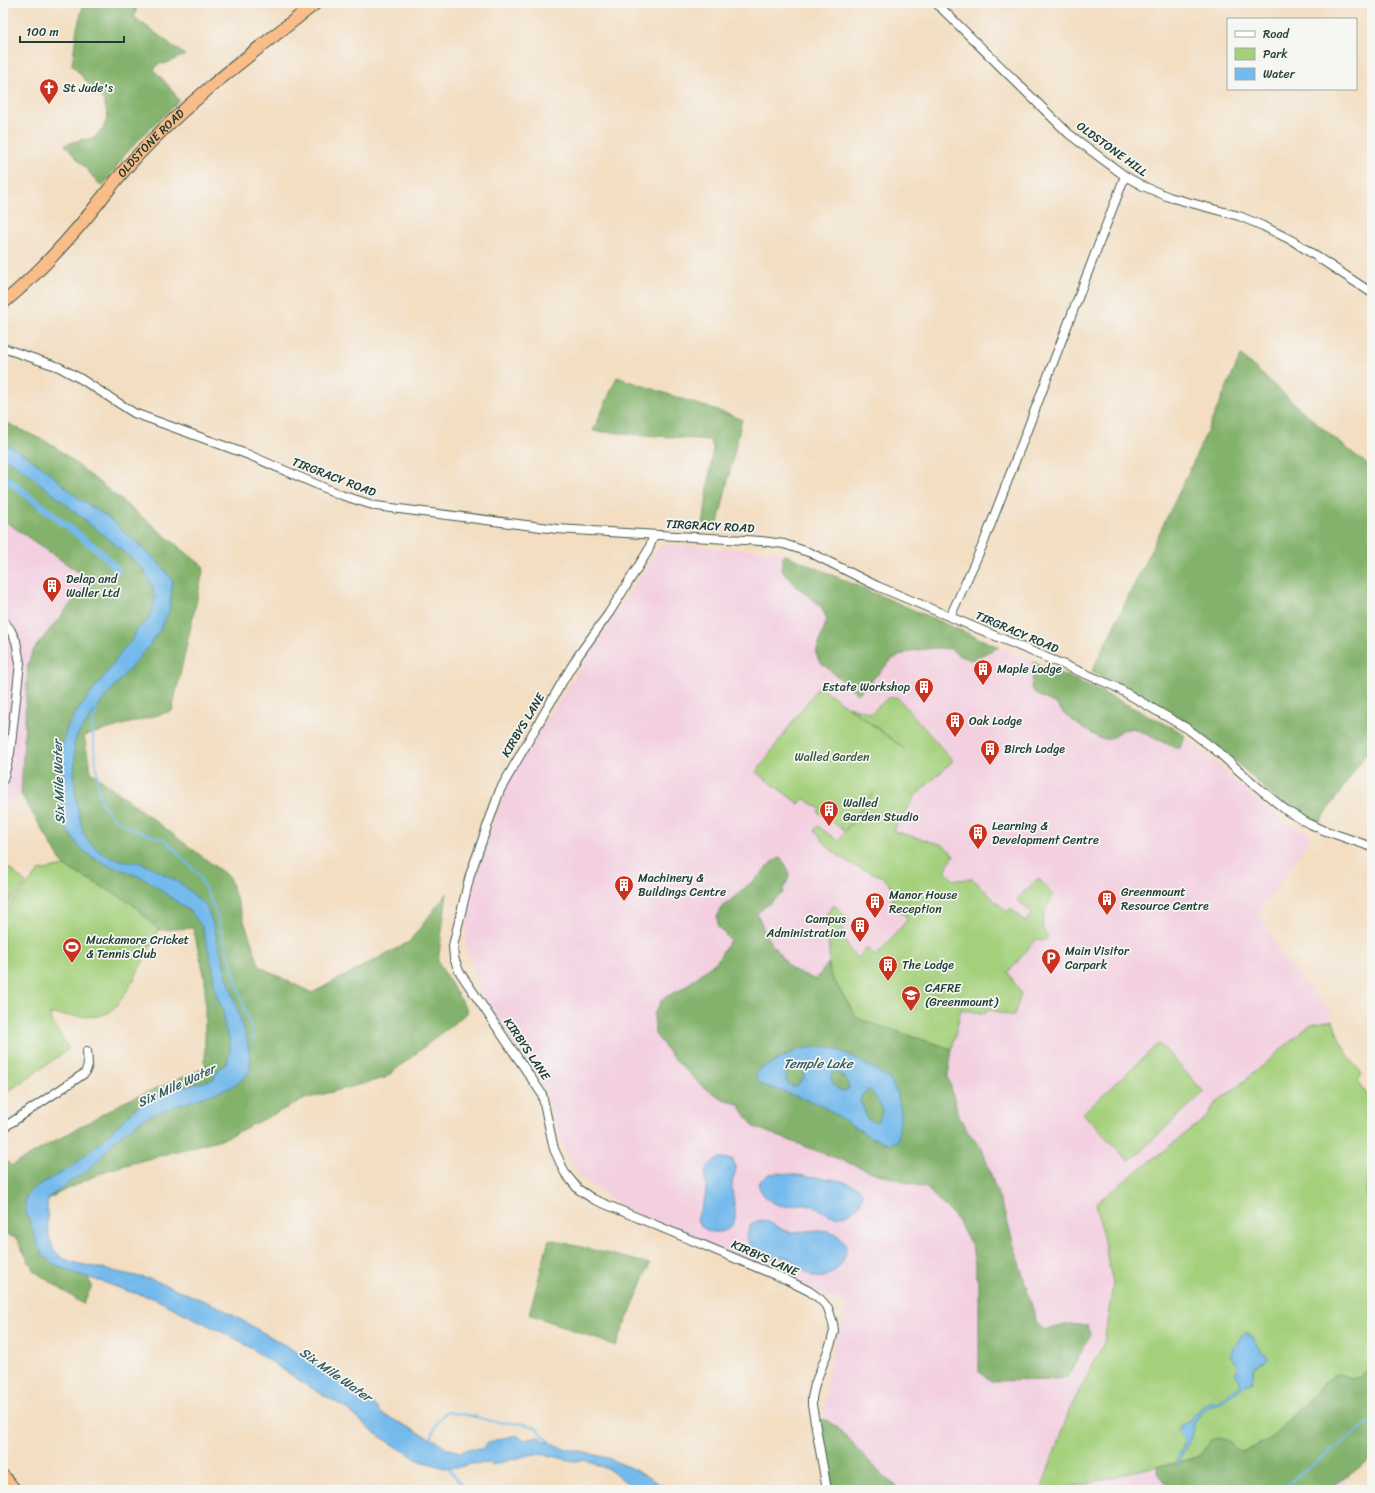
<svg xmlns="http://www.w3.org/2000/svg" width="1375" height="1493" font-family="Sriracha,sans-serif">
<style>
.built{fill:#f3cfe0}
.green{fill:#a4d07c;stroke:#628658}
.forest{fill:#83b26c;stroke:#517850;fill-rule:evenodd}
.water{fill:#75baec;stroke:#4a7c90;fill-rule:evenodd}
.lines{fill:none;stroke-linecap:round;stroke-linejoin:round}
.stream{stroke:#75baec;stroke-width:2}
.canal{stroke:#75baec;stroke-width:7}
.minor-casing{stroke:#3f5549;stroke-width:10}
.highway-casing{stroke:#3f5549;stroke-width:14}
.minor{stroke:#fff;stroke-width:8}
.highway{stroke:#f8bd89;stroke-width:12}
.labels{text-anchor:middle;stroke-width:3.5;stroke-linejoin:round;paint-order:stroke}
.poi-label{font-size:12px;fill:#1f3d34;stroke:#f6f6f2;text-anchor:start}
.street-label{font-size:12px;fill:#1f3d34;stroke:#f6f6f2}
.park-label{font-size:12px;fill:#3a5a42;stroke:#f6f6f2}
.water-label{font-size:13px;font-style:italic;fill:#345c62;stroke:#f6f6f2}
</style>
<rect width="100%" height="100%" fill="#f6f6f2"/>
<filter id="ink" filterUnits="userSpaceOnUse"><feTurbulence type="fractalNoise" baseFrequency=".025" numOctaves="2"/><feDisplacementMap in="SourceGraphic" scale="8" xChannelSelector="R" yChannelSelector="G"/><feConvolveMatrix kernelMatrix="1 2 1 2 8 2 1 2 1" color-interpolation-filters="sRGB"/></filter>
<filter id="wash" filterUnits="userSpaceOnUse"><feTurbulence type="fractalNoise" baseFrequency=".012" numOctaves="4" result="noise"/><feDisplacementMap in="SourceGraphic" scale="16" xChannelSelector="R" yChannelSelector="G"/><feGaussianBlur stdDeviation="0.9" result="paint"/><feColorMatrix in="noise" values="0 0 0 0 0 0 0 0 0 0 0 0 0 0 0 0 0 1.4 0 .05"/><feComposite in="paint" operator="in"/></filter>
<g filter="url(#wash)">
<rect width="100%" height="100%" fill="#f3dec2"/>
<path class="built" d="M3 520 90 580 34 649 28 663 21 794 3 808Z
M661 544 779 552 1102 692 1179 731 1281 821 1312 835 1258 915 1264 922 1282 956 1299 978 1325 1005 1333 1020 1338 1038 1346 1053 1362 1074 1358 1081 1372 1103V1458L1345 1478 1350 1490H830L824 1419 827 1379 830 1360 848 1305 625 1208 578 1175 563 1147 546 1091 484 1000 466 945 468 899 476 870 510 776Z"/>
<path class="green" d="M819 686 905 749 848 706 871 713 888 698 897 697 953 761 915 796 893 831 943 845 954 855 945 871 954 880 973 879 1007 912 1011 908 1025 922 1032 914 1017 899 1038 878 1054 894C1047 907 1036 924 1048 937L1043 941 1036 939 1014 966 1008 972 1021 994 1014 1016 987 1009 985 1014 961 1009 952 1049 858 1019 830 974 827 913 834 905 849 919 843 927C844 940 847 950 858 958L866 948 876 956 908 919 891 900 898 894 883 877 853 865 835 853 828 847 816 832 815 829 818 826 838 841 874 792 845 831 818 812 820 809 804 798 799 804 756 772Z
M3 863 26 883 3 910Z
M64 866 130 902 158 930C148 950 126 1003 108 1013 96 1020 64 1015 50 1014V1018L69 1049 3 1095V913L39 871Z
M1333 1020C1340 1044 1347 1055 1362 1074L1358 1081 1372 1103V1367L1360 1378H1349L1340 1374 1335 1375 1324 1383 1268 1441 1256 1447 1240 1451 1234 1448 1227 1440 1207 1445 1200 1456C1178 1463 1156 1466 1134 1471 1104 1479 1072 1490 1041 1490L1069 1411 1104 1343 1113 1284 1096 1203 1207 1117 1216 1102 1237 1087 1311 1024Z
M1159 1043 1204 1092 1129 1162 1083 1113Z"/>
<path class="forest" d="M84 3H138L134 17 185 55 164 64 159 63 154 70C164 80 172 89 179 101L150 128 124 156 102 187 65 145 79 140 94 138 103 128 108 117 104 101 72 65 77 28Z
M1241 355C1283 394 1326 433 1372 468V745L1319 823 1293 811 1268 792 1245 770 1199 731 1163 708 1092 671 1187 476Z
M617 377 742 419 716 532 703 527 713 447 710 440 593 431Z
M3 421 53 445 204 567 172 711 84 736 91 772 229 877 260 967 312 993 409 942 447 893 438 962 468 1012 385 1078 305 1099 225 1138 107 1170 47 1199 41 1206 47 1250 85 1272 92 1286 83 1304 34 1271 16 1238 3 1234V1156L11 1166 124 1102 205 1068V978L193 928 158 930 130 902 64 866 21 794 28 663 34 649 90 580 3 520Z
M784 554 999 647 971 660 958 655 951 649 934 648 910 651 893 659 858 694 819 661 816 653 827 619 820 605 797 587 781 569Z
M1034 662 1102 692 1179 731 1185 736 1180 748H1175L1133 728 1123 730 1110 739H1101L1084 729 1065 715 1056 704 1037 695 1031 688C1033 680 1032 671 1034 662Z
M780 858C791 870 792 875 783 889V893L757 913 768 939 791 969 816 980 828 963 830 974 858 1019 952 1049 948 1076 958 1114 967 1131 981 1146 1006 1218 1037 1323 1044 1330 1070 1324 1088 1326 1091 1334 1068 1377 1048 1380 992 1381 979 1372V1290L972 1246 955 1217 926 1188 875 1173 754 1127 738 1104 723 1099 703 1087 673 1058 655 1034 654 1014 663 998 682 989 717 961 730 940 718 927 717 917 720 909 759 876 771 863ZM831 1047C852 1056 871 1067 890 1080L899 1126 898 1140 870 1137 819 1104 798 1096 766 1066 773 1063 797 1050Z
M799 1065 804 1071V1078L797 1086 792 1087 786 1081V1072L791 1067Z
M834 1072 842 1075 849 1083V1088L845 1091C837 1091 830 1082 831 1074Z
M868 1090 873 1093 883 1110 879 1120 875 1122 866 1118 864 1108 860 1101 861 1096Z
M1372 1146V1227L1369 1216 1366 1188Z
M549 1239 650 1264 616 1346 529 1314Z
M1372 1367V1458L1344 1479 1324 1490H1171L1159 1474 1157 1466 1175 1464 1200 1456 1210 1441 1218 1438 1227 1440 1234 1448 1240 1451 1256 1447 1268 1441 1324 1383 1335 1375 1340 1374 1349 1378H1360Z
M817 1419 826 1420 837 1427 884 1477 902 1490H830Z"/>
<path class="water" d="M3 443 25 455 46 470 77 497 109 518 157 561 173 581 169 611 161 628 149 646 103 700 77 735 74 746 75 759 74 781 77 805 83 833 90 843 100 852 112 858 127 862H138L149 866 182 884 206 906 212 921 228 979 247 1040 251 1062 249 1071 245 1077 237 1084 224 1090 153 1114 140 1121 117 1138 103 1155 90 1168 48 1198 47 1207 48 1232 53 1249 62 1258 76 1263 154 1280 219 1307 290 1348 354 1389 377 1408 380 1413 440 1443 449 1449 461 1452 469 1449H482C487 1439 506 1438 516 1435L525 1440 536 1436 540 1437 545 1441 564 1448 608 1458 631 1468 671 1490H637L608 1469 584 1460 574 1461 547 1455 533 1454 492 1465 489 1463 470 1464 460 1467 444 1468 418 1460 373 1432 346 1408 306 1385 240 1341 153 1298 127 1291 103 1282 77 1274 53 1264 45 1257 38 1247 32 1226 26 1213 25 1202 27 1195 32 1189 71 1167 93 1149 134 1110 146 1100 165 1092 178 1089 214 1079 217 1071 227 1063 230 1050V1041L225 1028 223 1009 217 998 214 984 213 968 202 927 192 913 147 880 128 872 110 866 94 858 80 848 67 830 63 812 61 782 62 745 67 728 73 717 114 663 124 648 132 641 137 629 147 621 152 611 155 598 152 586 144 570 123 551 31 476 10 461 3 458Z
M813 1047H831L847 1054 874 1069 890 1080 896 1091 901 1110 898 1140 890 1144 870 1137 819 1104 763 1085 758 1081 756 1075 759 1069 773 1063 797 1050ZM799 1065 804 1071V1078L797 1086 792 1087 786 1081V1072L791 1067ZM834 1072 842 1075 849 1083V1088L845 1091C837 1091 830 1082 831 1074ZM868 1090 873 1093 883 1110 879 1120 875 1122 866 1118 864 1108 860 1101 861 1096Z
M720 1158 732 1159 736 1167C736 1173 732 1179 732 1185 731 1202 746 1228 719 1232 709 1233 703 1229 697 1221 698 1213 703 1206 705 1198 709 1179 697 1168 720 1158Z
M778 1173C798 1176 840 1177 856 1186 872 1195 853 1215 841 1216 828 1218 822 1209 810 1205 803 1202 796 1205 789 1206 774 1207 761 1197 758 1183L769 1174Z
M761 1220C772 1221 780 1231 791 1232 806 1233 822 1226 836 1234 861 1247 834 1285 812 1276 806 1273 800 1267 795 1263 793 1261 790 1259 788 1258 781 1255 774 1260 767 1258 757 1255 743 1242 748 1231 750 1224 754 1222 761 1220Z
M1246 1332 1251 1335 1261 1352 1268 1357V1359L1255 1368 1251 1383 1245 1385 1240 1391 1230 1395 1221 1403 1210 1405 1206 1407 1198 1416 1193 1425 1194 1431 1178 1464H1175L1184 1444V1439L1178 1431 1181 1425 1189 1421 1197 1411 1206 1403 1209 1402 1218 1401 1227 1393 1240 1387V1380L1234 1374 1238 1366 1231 1357V1354L1241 1336Z"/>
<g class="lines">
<path class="stream" d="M97 708 92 726 100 800 113 818 132 829 165 840 199 875 215 910 254 1040
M431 1440C434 1428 437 1420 446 1412L467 1415 496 1422 524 1424 535 1427 550 1442 551 1445
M447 1466 462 1486 467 1490
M1279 1490 1372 1421"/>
<path class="canal" d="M3 476 103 554 118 571"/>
</g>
</g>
<g filter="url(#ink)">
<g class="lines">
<g class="minor-casing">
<path id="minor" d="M936 3 1069 134 1125 176 1143 186 1169 197 1239 216 1263 226 1293 241 1372 293
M3 348 59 367 81 379 134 413 249 455 341 495 376 506 557 529 761 541 784 544 811 553 877 586 1114 686 1188 729 1218 752 1254 784 1287 811 1306 822 1323 830 1372 847
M654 535 648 551 609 613 578 656 564 679 500 790 470 875 453 946 454 958 459 971 542 1094 554 1149 565 1173 578 1189 593 1199 787 1280 809 1291 820 1299 828 1308 833 1323 834 1331 831 1343 815 1384 812 1398V1405L827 1490
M950 617 984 542 1125 176
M3 621 10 629 16 641 20 663 10 753 3 780
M3 1128 85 1073 88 1065 87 1051"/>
</g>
<g class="highway-casing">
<g id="highway">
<path id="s1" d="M3 303C36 276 64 245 91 212 106 193 121 173 137 156 191 98 255 51 316 3"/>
<path d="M3 1476 15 1490"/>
</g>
</g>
<use href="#minor" class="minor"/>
<use href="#highway" class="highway"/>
</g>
</g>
<defs>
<g id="church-pin" transform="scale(1)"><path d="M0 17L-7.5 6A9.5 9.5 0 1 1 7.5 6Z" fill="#c8321e" stroke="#f6f6f2"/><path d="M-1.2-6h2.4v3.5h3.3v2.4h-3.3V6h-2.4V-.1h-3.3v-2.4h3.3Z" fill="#fff"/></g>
<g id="building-pin" transform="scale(1)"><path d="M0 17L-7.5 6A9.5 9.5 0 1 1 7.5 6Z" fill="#c8321e" stroke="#f6f6f2"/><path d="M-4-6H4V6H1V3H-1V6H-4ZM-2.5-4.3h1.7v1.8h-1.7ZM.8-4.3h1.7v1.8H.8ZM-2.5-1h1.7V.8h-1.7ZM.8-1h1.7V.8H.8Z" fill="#fff"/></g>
<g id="stadium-pin" transform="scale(1)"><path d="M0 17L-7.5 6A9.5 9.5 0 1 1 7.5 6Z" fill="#c8321e" stroke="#f6f6f2"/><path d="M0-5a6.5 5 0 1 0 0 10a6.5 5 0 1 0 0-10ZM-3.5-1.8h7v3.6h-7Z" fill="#fff"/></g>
<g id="parking-pin" transform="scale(1)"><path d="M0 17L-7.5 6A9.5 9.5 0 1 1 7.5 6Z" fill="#c8321e" stroke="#f6f6f2"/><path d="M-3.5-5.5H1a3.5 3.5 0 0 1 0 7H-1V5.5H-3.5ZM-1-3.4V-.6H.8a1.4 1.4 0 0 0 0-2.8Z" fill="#fff"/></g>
<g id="university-pin" transform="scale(1)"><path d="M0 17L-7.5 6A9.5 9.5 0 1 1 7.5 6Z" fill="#c8321e" stroke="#f6f6f2"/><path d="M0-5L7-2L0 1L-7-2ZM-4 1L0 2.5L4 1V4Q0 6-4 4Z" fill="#fff"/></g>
</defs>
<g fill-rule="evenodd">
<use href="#church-pin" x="49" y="88"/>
<use href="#building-pin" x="52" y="586"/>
<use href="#building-pin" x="983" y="669"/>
<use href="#building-pin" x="924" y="687"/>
<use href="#building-pin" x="955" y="721"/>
<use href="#building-pin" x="990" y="749"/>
<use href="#building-pin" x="829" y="810"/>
<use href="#building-pin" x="978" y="833"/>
<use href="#building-pin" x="624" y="885"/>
<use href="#building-pin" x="1107" y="899"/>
<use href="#building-pin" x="875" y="902"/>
<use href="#building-pin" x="860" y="926"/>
<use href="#stadium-pin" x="72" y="947"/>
<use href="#parking-pin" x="1051" y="958"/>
<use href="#building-pin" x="888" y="965"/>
<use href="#university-pin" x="911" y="995"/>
</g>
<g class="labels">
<g class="poi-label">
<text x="63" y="92">St Jude's</text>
<text x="66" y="583">Delap and<tspan x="66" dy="14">Waller Ltd</tspan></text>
<text x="997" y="673">Maple Lodge</text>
<text x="910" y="691" text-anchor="end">Estate Workshop</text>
<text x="969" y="725">Oak Lodge</text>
<text x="1004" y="753">Birch Lodge</text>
<text x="843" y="807">Walled<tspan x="843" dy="14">Garden Studio</tspan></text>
<text x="992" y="830">Learning &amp;<tspan x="992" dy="14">Development Centre</tspan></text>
<text x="638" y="882">Machinery &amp;<tspan x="638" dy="14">Buildings Centre</tspan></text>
<text x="1121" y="896">Greenmount<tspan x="1121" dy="14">Resource Centre</tspan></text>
<text x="889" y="899">Manor House<tspan x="889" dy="14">Reception</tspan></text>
<text x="846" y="923" text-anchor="end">Campus<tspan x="846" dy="14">Administration</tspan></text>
<text x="86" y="944">Muckamore Cricket<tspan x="86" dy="14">&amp; Tennis Club</tspan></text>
<text x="1065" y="955">Main Visitor<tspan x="1065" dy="14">Carpark</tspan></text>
<text x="902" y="969">The Lodge</text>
<text x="925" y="992">CAFRE<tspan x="925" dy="14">(Greenmount)</tspan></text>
</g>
<g class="street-label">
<text dy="4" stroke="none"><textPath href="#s1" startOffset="218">OLDSTONE ROAD</textPath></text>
<text transform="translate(1112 149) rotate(36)" y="4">OLDSTONE HILL</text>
<text transform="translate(334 477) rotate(21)" y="4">TIRGRACY ROAD</text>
<text transform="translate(710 526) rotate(3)" y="4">TIRGRACY ROAD</text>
<text transform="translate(1017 632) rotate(23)" y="4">TIRGRACY ROAD</text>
<text transform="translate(523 725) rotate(-59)" y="4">KIRBYS LANE</text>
<text transform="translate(527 1049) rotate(56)" y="4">KIRBYS LANE</text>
<text transform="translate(765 1258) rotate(24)" y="4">KIRBYS LANE</text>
</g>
<g class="park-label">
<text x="832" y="761">Walled Garden</text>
</g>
<g class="water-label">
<text transform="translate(58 782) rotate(-92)" y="5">Six Mile Water</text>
<text x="818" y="1068">Temple Lake</text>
<text transform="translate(176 1085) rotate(-25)" y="5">Six Mile Water</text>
<text transform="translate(336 1374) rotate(35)" y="5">Six Mile Water</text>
</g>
</g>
<rect width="1375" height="1493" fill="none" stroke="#f6f6f2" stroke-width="16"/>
<rect x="1227" y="18" width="130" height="72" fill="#f6f6f2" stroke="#a0aca6"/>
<rect x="1235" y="31" width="20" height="6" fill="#ffffff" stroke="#a0aca6"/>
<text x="1263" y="38" font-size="12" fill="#1f3d34">Road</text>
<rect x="1235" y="48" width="20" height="12" fill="#a4d07c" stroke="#a0aca6"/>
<text x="1263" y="58" font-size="12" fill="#1f3d34">Park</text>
<rect x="1235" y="68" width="20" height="12" fill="#75baec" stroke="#a0aca6"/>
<text x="1263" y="78" font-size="12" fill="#1f3d34">Water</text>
<path d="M20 36v6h104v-6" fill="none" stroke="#1f3d34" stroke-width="2"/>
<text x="26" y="36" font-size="12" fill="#1f3d34" stroke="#f6f6f2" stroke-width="3" paint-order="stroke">100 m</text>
</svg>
